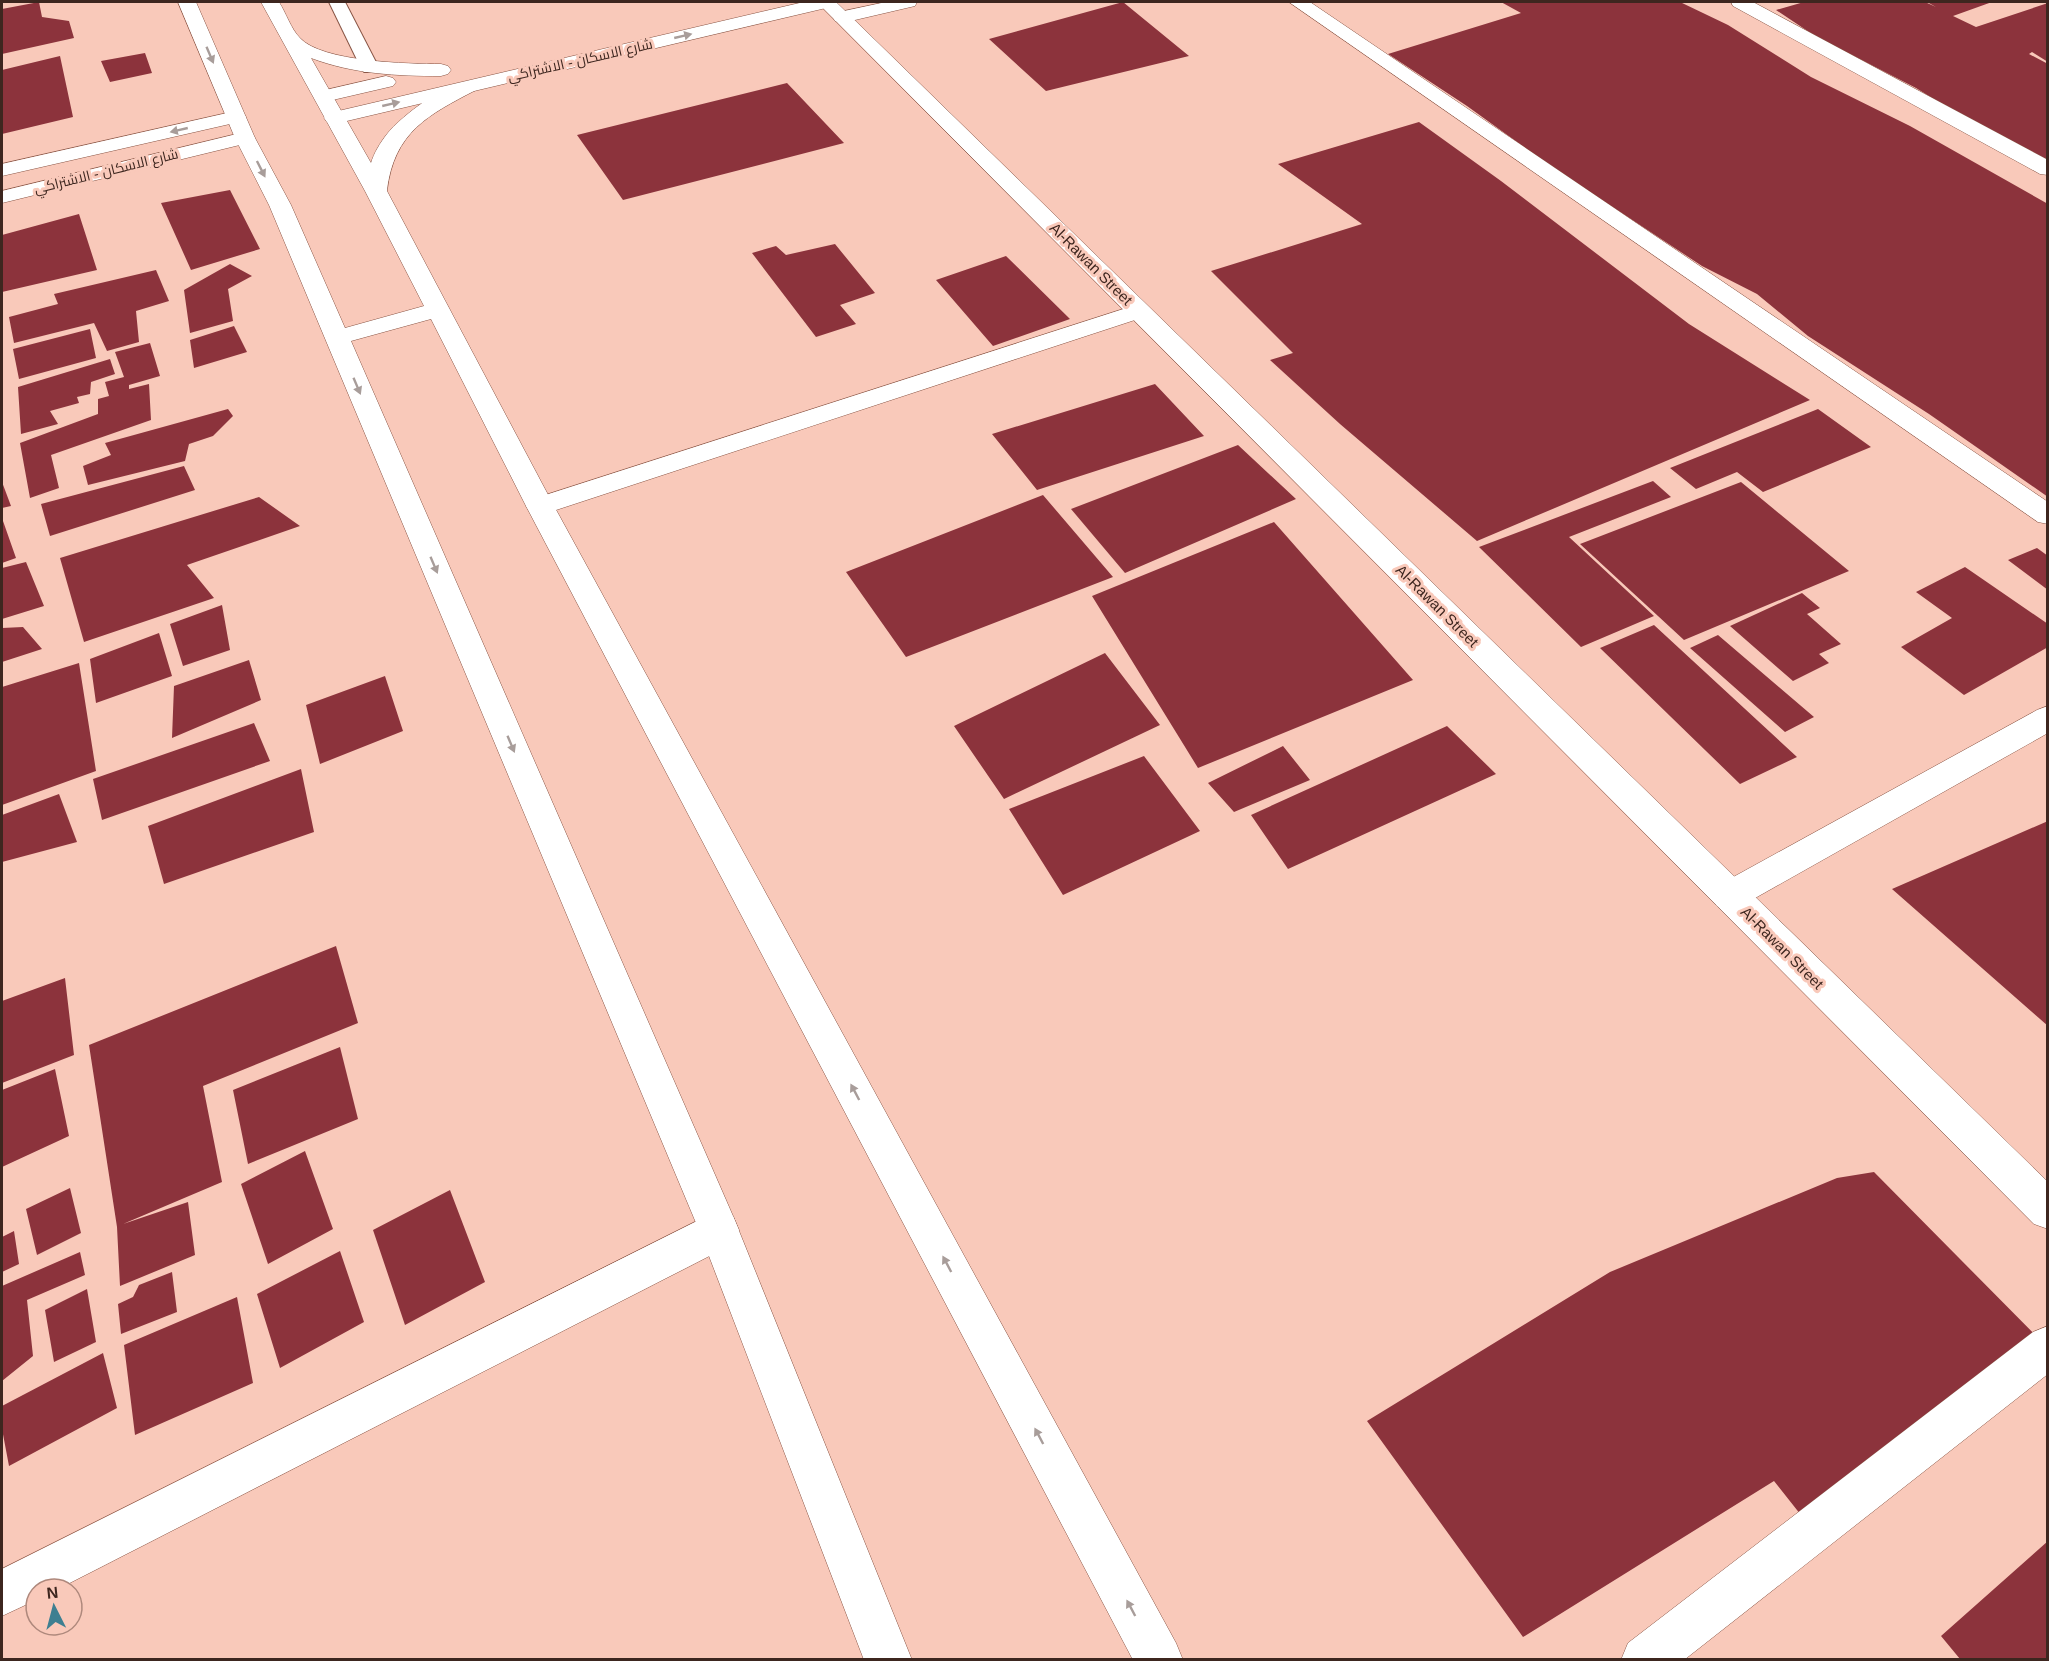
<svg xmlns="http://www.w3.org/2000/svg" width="2049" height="1661" font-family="Helvetica,Cairo,sans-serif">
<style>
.building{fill:#8c333c}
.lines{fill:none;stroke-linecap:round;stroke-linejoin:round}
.service-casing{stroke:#895545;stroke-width:2}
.minor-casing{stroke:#895545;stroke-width:1}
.secondary-casing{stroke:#895545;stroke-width:1}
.service{fill:#fff;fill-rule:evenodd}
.minor{fill:#fff;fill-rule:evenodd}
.secondary{fill:#fff;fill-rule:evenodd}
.oneway{fill:#a89d9a}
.labels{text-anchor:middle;stroke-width:6;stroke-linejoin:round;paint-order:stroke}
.far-street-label{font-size:14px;fill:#3d261f;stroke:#f9c9ba}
.street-label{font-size:15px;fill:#3d261f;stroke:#f9c9ba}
</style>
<rect width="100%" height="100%" fill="#f9c9ba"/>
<path class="building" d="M39 2 42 17 69 21 74 38 2 54V9Z
M1123 2 1189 56 1046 91 989 39Z
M1501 2H1680L1728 25 1811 77 1910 126 2048 204V497L1929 414 1808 336 1757 294 1702 266 1549 165 1467 106 1388 54 1521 13Z
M1804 2H1925L1936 7 1927 2H1992L1953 16 1976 27 2048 3V62L2032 52 2029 54 2048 64V162L1961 116 1916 88 1815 36 1776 10Z
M145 53 152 73 110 82 101 61Z
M60 56 73 117 2 134V70Z
M787 83 844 143 623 200 577 135Z
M1419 122 1501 181 1689 324 1810 400 1477 541 1340 424 1270 360 1293 353 1211 271 1362 224 1278 164Z
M230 190 260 249 191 270 161 203Z
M79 214 97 270 2 292V235Z
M835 244 875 293 840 305 856 324 816 337 752 253 776 246 786 255Z
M1006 256 1070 319 993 346 936 280Z
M230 264 252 276 228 289 233 321 190 333 184 290Z
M156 270 169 301 136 311 139 342 107 351 94 323 14 343 9 317 58 304 54 294Z
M234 326 247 352 194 368 190 340Z
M90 329 96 358 19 379 13 349Z
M150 343 160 376 129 385V389L149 384 151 420 51 455 59 488 30 498 20 443 98 414V399L109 396 105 382 124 377 115 352Z
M110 359 115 374 91 382 90 394 77 397 79 403 50 411 58 424 21 434 18 387Z
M1155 384 1204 436 1037 490 992 434Z
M228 409 233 416 213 436 189 444 185 461 88 485 83 466 111 455 105 443Z
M1818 409 1871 447 1763 492 1737 472 1696 489 1670 468Z
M1238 445 1296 499 1125 573 1071 509Z
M184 466 195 490 50 536 41 504Z
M1653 481 1671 497 1569 537 1654 616 1581 647 1479 547Z
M2 482 11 506 2 508Z
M1741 482 1849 571 1684 640 1580 544Z
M1043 495 1113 577 906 657 846 572Z
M259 497 300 526 187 565 214 598 84 642 60 558Z
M2 521H3L16 558 2 563Z
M1274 522 1413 680 1198 768 1092 596Z
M2037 548 2048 556V590L2008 560Z
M26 562 44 606 2 619V568Z
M1965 567 2048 624V647L1964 695 1901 647 1952 618 1916 592Z
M1802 593 1820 608 1807 614 1841 644 1819 654 1829 663 1793 681 1730 626Z
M222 605 230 650 183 666 170 624Z
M1654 625 1797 757 1740 784 1600 648Z
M23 627 42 649 2 662V628Z
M159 633 172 676 96 703 90 659Z
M1718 635 1814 717 1785 732 1690 648Z
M1105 653 1160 725 1004 799 954 726Z
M249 660 261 700 172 738 174 686Z
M79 663 96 771 2 805V687Z
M385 676 403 731 320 764 306 705Z
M254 723 270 761 102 820 93 779Z
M1447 726 1496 774 1288 869 1251 815Z
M1283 746 1310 780 1234 812 1208 783Z
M1144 756 1200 831 1063 895 1009 809Z
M301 769 314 832 164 884 148 826Z
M59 794 77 842 2 862V815Z
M2048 821V1026L1892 889Z
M336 946 358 1023 203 1086 222 1182 123 1224 188 1202 195 1255 120 1286 117 1227 89 1045Z
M65 978 74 1055 2 1083V1001Z
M340 1047 358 1119 248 1164 233 1090Z
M55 1069 69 1136 2 1167V1090Z
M305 1151 333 1229 268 1264 241 1184Z
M1874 1172 2047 1347 1812 1529 1774 1481 1523 1637 1367 1421 1610 1272 1837 1178Z
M70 1188 81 1233 37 1255 26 1209Z
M450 1190 485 1282 405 1325 373 1230Z
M14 1231 19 1264 2 1272V1237Z
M340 1251 364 1322 280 1368 257 1294Z
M80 1252 85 1275 27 1300 33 1356 2 1381V1286Z
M172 1272 177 1312 121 1334 118 1304 133 1297 139 1285Z
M87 1289 96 1342 54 1362 45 1310Z
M237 1297 253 1383 135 1435 124 1345Z
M103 1353 117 1408 9 1466 2 1429V1406Z
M2048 1541V1659H1960L1941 1636Z"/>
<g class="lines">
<g class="service-casing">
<path id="service" d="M329 2H345L379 68 376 72H364L361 68Z"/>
</g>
<g class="minor-casing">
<path id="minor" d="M804 2H835L833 6 826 8 334 124 327 122 324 118 327 114 334 112Z
M886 2H917L915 6 842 23 835 21 833 17 835 13Z
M1289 2H1310L2048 502V524L2038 522Z
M1731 2H1753L2048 160V175L2040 174 1733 6Z
M386 76 393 78 396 82 393 86 324 102 317 100 314 96 317 92Z
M236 111 243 113 246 117 243 121 2 176V164Z
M245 132 252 134 255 138 252 142 2 203V191Z
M1139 304 1147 306 1151 311 1147 316 550 512 540 515 530 512 526 506 530 500Z
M2048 706V733L1741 906 1729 910 1717 906 1712 896 1717 886 2037 710Z
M719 1210 733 1216 739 1230 733 1244 58 1589H36V1600L2 1616V1569Z
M2048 1326V1374L1684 1660H1621L1628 1643 2033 1332Z"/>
</g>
<g class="secondary-casing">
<path id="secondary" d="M178 2H196L255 138 291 205 345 328 424 306 365 191 261 2H279C286 13 291 29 300 38 322 62 409 64 441 64L448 66 451 70 448 74 441 76C397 76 353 74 311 58L371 163C374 153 380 143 387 134 401 116 453 76 476 82L479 86 476 90C428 115 394 132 387 191L554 506 1176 1643 1183 1660H1133L526 506 431 319 351 341 733 1216 912 1660H864L699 1230 269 205 235 138Z
M817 2H836L2048 1182V1229L2034 1224Z"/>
</g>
<use href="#service" class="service"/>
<use href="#minor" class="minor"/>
<use href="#secondary" class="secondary"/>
</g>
<defs><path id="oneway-solid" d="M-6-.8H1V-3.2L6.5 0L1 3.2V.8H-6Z" transform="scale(1.5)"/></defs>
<g class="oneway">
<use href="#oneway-solid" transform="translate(683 36) rotate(-13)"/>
<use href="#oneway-solid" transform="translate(210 55) rotate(67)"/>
<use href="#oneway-solid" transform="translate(391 104) rotate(-13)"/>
<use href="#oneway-solid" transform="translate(179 130) rotate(167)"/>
<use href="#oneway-solid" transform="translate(261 169) rotate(63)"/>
<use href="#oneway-solid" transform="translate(357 386) rotate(67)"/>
<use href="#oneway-solid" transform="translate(434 565) rotate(67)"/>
<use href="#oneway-solid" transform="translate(511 744) rotate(67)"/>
<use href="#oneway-solid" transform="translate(855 1092) rotate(-118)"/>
<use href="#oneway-solid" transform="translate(947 1264) rotate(-118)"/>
<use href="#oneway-solid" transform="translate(1039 1436) rotate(-118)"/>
<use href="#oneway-solid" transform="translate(1131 1608) rotate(-118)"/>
</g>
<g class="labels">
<g class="far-street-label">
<text transform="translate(580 60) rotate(-13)" y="5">شارع الاسكان - الاشتراكي</text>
<text transform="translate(106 171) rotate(-14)" y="5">شارع الاسكان - الاشتراكي</text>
</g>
<g class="street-label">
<text transform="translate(1091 264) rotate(45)" y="5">Al-Rawan Street</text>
<text transform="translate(1437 606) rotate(45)" y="5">Al-Rawan Street</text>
<text transform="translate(1782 948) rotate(45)" y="5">Al-Rawan Street</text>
</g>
</g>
<rect width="2049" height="1661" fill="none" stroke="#3d261f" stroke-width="6"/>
<g transform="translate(54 1607) rotate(354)"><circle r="28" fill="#f9c9ba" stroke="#ae887c" stroke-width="1.5"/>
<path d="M0-4.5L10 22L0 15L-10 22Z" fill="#3e7f91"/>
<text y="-9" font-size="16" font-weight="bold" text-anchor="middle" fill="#3d261f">N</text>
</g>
</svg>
